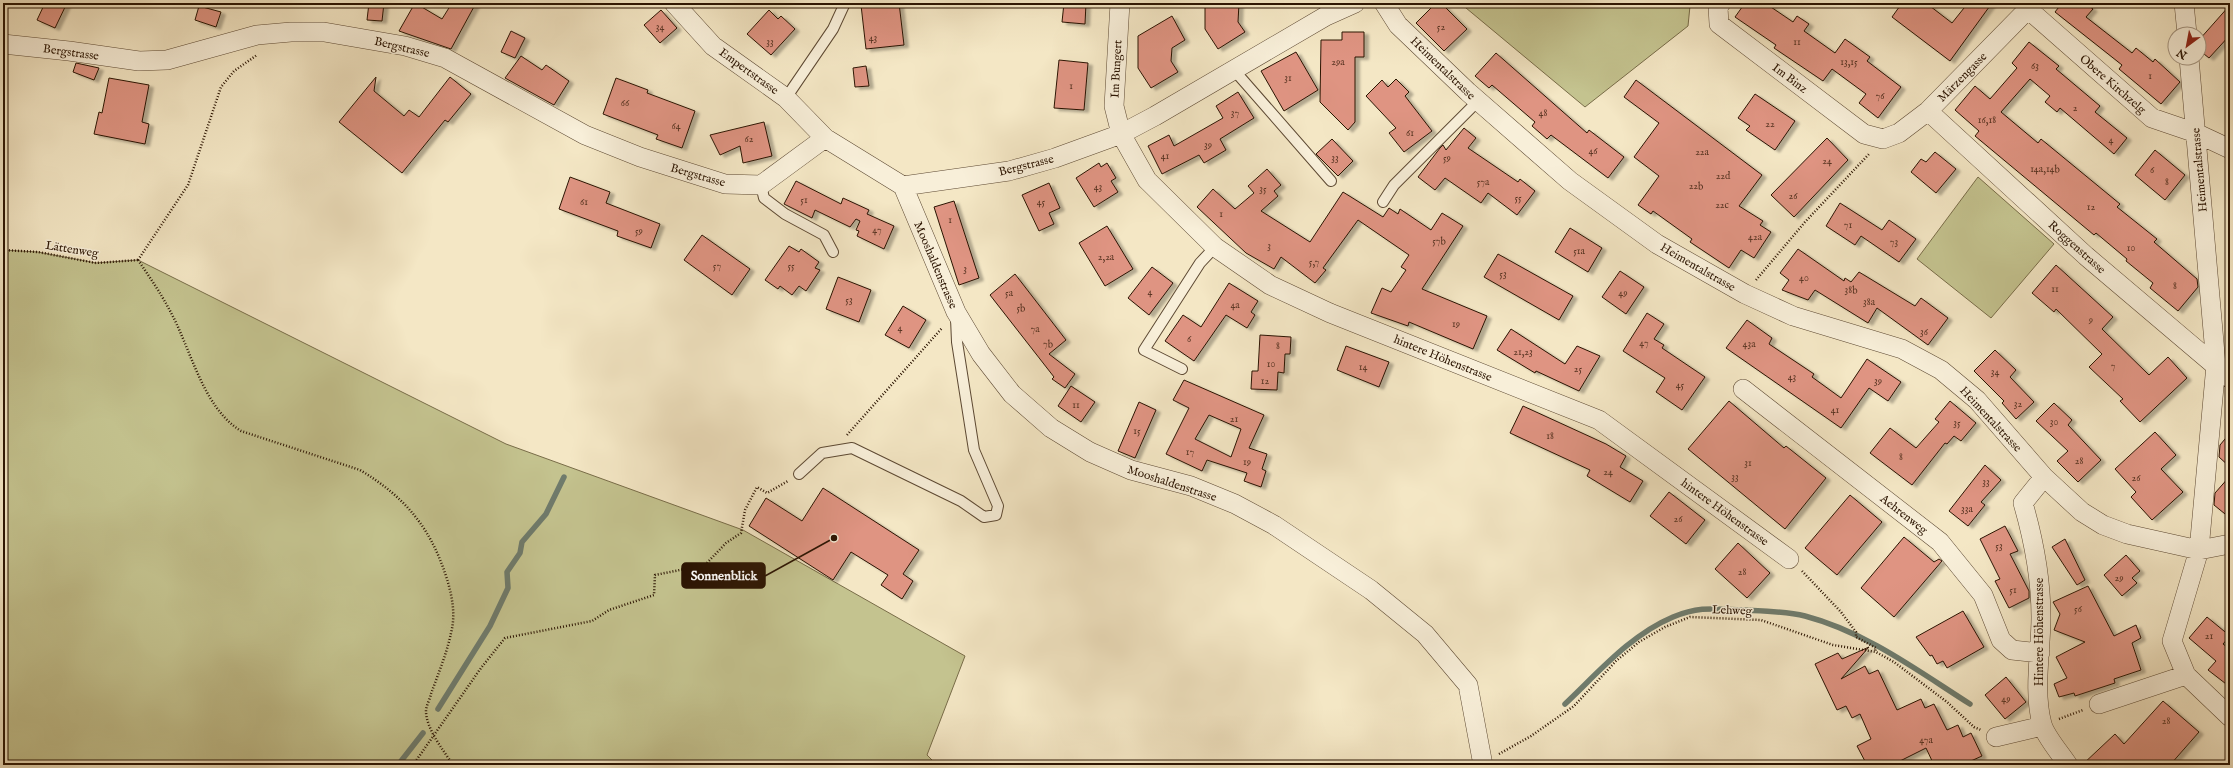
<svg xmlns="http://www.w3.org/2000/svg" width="2233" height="768" font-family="'IM FELL English',serif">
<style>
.green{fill:#c4c38f;stroke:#786c48}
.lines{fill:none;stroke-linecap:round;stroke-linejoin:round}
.stream{stroke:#6f7b6c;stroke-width:5.5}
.building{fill:#df9482;stroke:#2b1402;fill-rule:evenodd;filter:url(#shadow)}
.lane-casing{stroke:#5d4933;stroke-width:12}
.street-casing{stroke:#5d4933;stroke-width:20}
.path{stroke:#2b1402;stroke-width:2.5;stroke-dasharray:1 2;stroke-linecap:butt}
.lane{stroke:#f8efd9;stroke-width:10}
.street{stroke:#f8efd9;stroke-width:19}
.labels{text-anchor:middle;stroke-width:3;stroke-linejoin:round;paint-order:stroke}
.number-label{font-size:10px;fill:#583422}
.street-label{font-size:12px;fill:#2b1402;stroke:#f8efd9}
.leader{fill:none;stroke:#2b1402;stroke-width:1.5}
.callout-dot{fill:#2b1402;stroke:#f8efd9;stroke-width:1.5}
.callout{fill:#2b1402;stroke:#2b1402;stroke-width:1.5}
.callout-label{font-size:13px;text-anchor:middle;font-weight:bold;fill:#fff}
</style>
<defs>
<filter id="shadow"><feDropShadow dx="4.5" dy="2.5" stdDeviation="1" flood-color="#0004"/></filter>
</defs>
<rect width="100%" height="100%" fill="#f4e7c5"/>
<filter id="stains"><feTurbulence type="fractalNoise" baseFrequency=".005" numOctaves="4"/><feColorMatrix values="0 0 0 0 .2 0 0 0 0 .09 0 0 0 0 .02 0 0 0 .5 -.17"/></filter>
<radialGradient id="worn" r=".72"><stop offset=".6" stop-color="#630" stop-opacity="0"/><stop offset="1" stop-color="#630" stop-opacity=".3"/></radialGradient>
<path class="green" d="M1460 3H1686L1690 6 1688 26 1585 107Z
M1978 177 2054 244 1991 318 1917 259Z
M3 250 38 252 96 263 138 260 506 444 743 530 965 656 927 755 937 765H3Z"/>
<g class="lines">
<path class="stream" d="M1565 704C1598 673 1630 635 1673 617 1700 606 1714 609 1742 610 1762 611 1785 611 1805 616 1866 632 1918 671 1970 704
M438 709 490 626 508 588 507 572 520 553 522 542 546 514 564 477
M398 765 423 733"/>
</g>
<path class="building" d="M45 3H67L55 28 37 20Z
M369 3H384L382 21 367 20Z
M415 3 442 19 452 3H476L451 49 399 31Z
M876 3H899L904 45 866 49 861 5Z
M1064 3H1086L1085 24 1062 22Z
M1205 3H1239L1238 22 1245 32 1218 49 1205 29Z
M1436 3H1441L1467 29 1444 51 1416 23Z
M1745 3H1765L1793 22 1797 16 1809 24 1804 31 1835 53 1845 39 1870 57 1867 61 1901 87 1878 118 1859 103 1866 94 1832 69 1823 81 1774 48 1776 45 1735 17Z
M1902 3H1926L1952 23 1968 3H1992L1950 61 1892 17Z
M2062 3H2085L2093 9 2086 17 2132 53 2136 48 2153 62 2155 59 2180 82 2161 104 2119 69 2122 65 2055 12Z
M2230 5V35L2209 58 2199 50V40Z
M199 6 221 12 216 27 195 20Z
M661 10 677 28 660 43 644 25Z
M769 10 778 19 781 16 795 29 771 55 747 34Z
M1172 16 1185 40 1172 48 1171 61 1178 72 1151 88 1138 68V36Z
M511 31 525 38 515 58 501 52Z
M1342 32H1364V57H1355V122L1348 130 1320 102 1321 40H1342Z
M2029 42 2059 66 2056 69 2100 106 2095 112 2127 138 2114 154 2060 108 2057 112 2045 102 2050 96 2030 79 2001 112 2038 143 2041 139 2120 204 2117 207 2157 239 2154 242 2197 279 2198 287 2178 311 2150 288 2153 283 2126 261 2127 259 2096 233 2094 235 1975 136 1979 131 1955 110 1975 86 1990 99 2017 68 2012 63Z
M1296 52 1318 90 1284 111 1261 71Z
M1496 53 1587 133 1589 130 1624 157 1608 178 1551 135 1547 139 1532 126 1535 122 1492 85 1489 88 1475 76Z
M521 56 542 70 546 65 569 81 554 105 505 78Z
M1059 60 1088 63 1084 110 1054 108Z
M76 63 99 68 94 80 73 72Z
M866 66 869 86 855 87 853 68Z
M376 77 374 91 404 116 409 110 419 117 450 77 471 94 448 122 445 120 402 173 339 122Z
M109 78 149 85 142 122 149 124 145 144 94 134 99 112 102 113Z
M616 78 648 90 647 93 695 111 682 148 656 139 658 135 603 114Z
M1396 79 1409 92 1405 96 1432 131 1404 152 1389 133 1396 128 1366 96 1382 80 1388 87Z
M1636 80 1762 175 1739 206 1763 221 1760 225 1771 232 1754 258 1741 250 1729 268 1690 242 1692 239 1653 211 1651 214 1638 205 1659 176 1634 157 1659 123 1624 97Z
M1238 92 1254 118 1220 139 1226 150 1204 163 1199 155 1162 174 1148 146 1169 135 1174 146 1223 118 1216 106Z
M1755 94 1795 121 1775 150 1746 130 1750 126 1738 118Z
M764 122 772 156 743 163 740 146 720 155 710 135Z
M1464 128 1476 138 1468 148 1518 182 1520 179 1535 191 1517 215 1488 193 1481 203 1445 178 1435 190 1418 177 1440 148 1443 145 1446 150Z
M1827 138 1848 160 1794 217 1771 195Z
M1332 139 1353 161 1338 176 1316 154Z
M2155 150 2185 175 2165 200 2135 175Z
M1935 152 1956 169 1936 193 1911 172 1921 159 1926 162Z
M1099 163 1101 167 1107 163 1116 178 1111 181 1118 192 1094 207 1076 178Z
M1267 169 1281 185 1274 191 1278 196 1261 211 1310 242 1343 192 1383 217 1389 208 1398 214 1400 209 1431 230 1442 213 1463 226 1422 289 1487 316 1473 349 1409 322 1408 326 1371 313 1382 288 1391 292 1406 270 1401 267 1409 255 1358 220 1323 268 1326 270 1315 283 1281 257 1274 269 1246 253 1197 207 1213 189 1235 209 1254 193 1248 186Z
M570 177 610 192 606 203 660 224 651 248 617 236 618 231 559 209Z
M796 181 841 204 843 198 869 210 867 214 894 226 884 249 857 236 859 231 856 230 860 221 856 219 850 227 815 210 812 218 784 204Z
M1049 183 1060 208 1049 213 1054 224 1039 231 1022 195Z
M954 201 979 278 959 285 934 207Z
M1840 203 1882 230 1889 220 1916 239 1899 262 1861 236 1855 245 1826 226Z
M1107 226 1133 269 1105 286 1079 243Z
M1570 228 1602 248 1588 272 1555 252Z
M702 235 750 269 732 295 684 260Z
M789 246 799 252 801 249 819 262 815 268 820 270 806 291 799 286 792 295 780 286 778 289 765 280Z
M1798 249 1844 281 1845 278 1851 282 1859 272 1915 306 1921 298 1948 318 1928 345 1877 308 1868 323 1815 290 1808 300 1782 290 1789 280 1780 273Z
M1498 254 1573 296 1559 320 1484 277Z
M2056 265 2113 317 2102 329 2149 375 2168 357 2187 378 2140 422 2120 401 2123 399 2089 367 2102 354 2056 309 2054 312 2032 293Z
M1152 267 1173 283 1149 315 1128 298Z
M1620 271 1644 287 1626 314 1602 297Z
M1015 274 1066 340 1049 354 1075 374 1065 388 1052 379 1054 377 990 295Z
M838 277 871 290 859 322 826 309Z
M1229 283 1258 301 1251 312 1255 315 1247 328 1226 315 1194 361 1165 341 1183 315 1201 327Z
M903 306 926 320 909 348 885 335Z
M1647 313 1664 324 1654 339 1664 345 1662 348 1705 377 1682 410 1656 392 1665 378 1623 351Z
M1747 320 1772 338 1769 344 1814 374 1812 377 1841 398 1867 359 1901 382 1888 401 1869 388 1841 428 1726 348Z
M1511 329 1565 364 1577 346 1600 356 1579 391 1536 371 1535 373 1497 350Z
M1260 335 1291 337 1290 354H1285L1284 373 1278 372 1277 390 1251 389 1252 371H1258Z
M1346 346 1389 362 1379 387 1337 370Z
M1995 350 2016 370 2010 377 2034 402 2016 419 2002 403 2004 401 1974 371Z
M1184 380 1264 415 1249 448 1267 454 1262 469 1266 471 1261 487 1244 481 1247 473 1207 460 1202 471 1166 454 1189 408 1173 400ZM1209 415 1241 429 1231 457 1195 439Z
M1071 386 1095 402 1081 422 1058 406Z
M1729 401 1784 448 1786 446 1826 478 1785 529 1688 449Z
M1950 401 1976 423 1961 441 1954 436 1947 444 1945 443 1912 485 1870 453 1890 428 1916 448 1939 422 1935 419Z
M1139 402 1156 410 1135 458 1118 451Z
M2054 403 2072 420 2068 425 2101 460 2078 482 2057 461 2068 451 2036 421Z
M1523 406 1606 444 1626 456 1620 467 1643 481 1630 502 1587 476 1590 470 1510 433Z
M2155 432 2176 455 2161 469 2183 492 2152 520 2131 497 2136 492 2115 469Z
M2230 433V467L2219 457 2220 445Z
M1985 465 2001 480 1981 502 1985 505 1968 526 1949 511Z
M2230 476V518L2214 505 2215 493Z
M823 488 919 550 903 574 913 581 902 599 881 585 888 575 851 552 833 580 749 526 766 498 802 521Z
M1669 492 1705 520 1686 544 1650 516Z
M1850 495 1882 522 1837 575 1805 548Z
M2005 526 2018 551 2010 554 2029 591V598L2009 608 1995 581 2000 579 1980 539Z
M1904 537 1934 562 1939 559 1942 561 1894 617 1861 588Z
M2065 539 2085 580 2077 585 2052 547Z
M1738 543 1770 573 1747 598 1715 569Z
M2126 555 2140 571 2132 578 2137 583 2122 596 2104 575Z
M2088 586 2114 636 2136 625 2141 638 2132 643 2141 670 2114 679 2115 683 2075 696 2074 693 2059 697 2054 684 2067 678 2056 657 2085 642 2054 630 2060 614 2053 602Z
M1963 611 1984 647 1947 668 1943 661 1937 664 1932 655 1930 656 1916 637Z
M2207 617 2230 636 2223 644 2227 647 2230 643V687L2208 670 2216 661 2189 638Z
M1869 647 1841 679 1865 666 1869 674 1878 670 1897 710 1921 699 1925 708 1934 704 1947 730 1958 725 1963 737 1971 733 1982 756 1962 765H1934L1926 748 1892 765H1867L1857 746 1871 739 1860 714 1852 718 1846 706 1837 710 1815 664 1838 653 1842 659Z
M2006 677 2026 702 2005 719 1985 695Z
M2163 701 2199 732 2170 765H2082L2115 734 2124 744Z"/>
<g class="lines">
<g class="lane-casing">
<path id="lane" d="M1234 70 1331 181
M786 98 833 29 845 3
M761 185 764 198 785 214 824 235 833 252
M1383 202 1394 185 1478 101
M1182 369 1144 350 1200 263 1215 247
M799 474 822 453 852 448 961 501 984 517 996 515 998 506 974 450 957 342 956 318"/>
</g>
<g class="street-casing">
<path id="street" d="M674 3 713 46 786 98 825 138 903 186 1009 171 1055 158 1121 134 1155 116 1326 16 1355 3
M1120 3 1114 106 1121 134 1147 180 1215 247 1270 285 1330 313 1599 420 1789 559
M1384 3 1398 25 1468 92 1570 181 1657 244 1745 294 1793 316 1902 349 1941 370 1977 400 2044 477 2082 512 2103 525 2127 534 2199 550 2216 365 2189 58
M1721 3 1718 7 1719 24 1864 134 1883 139 1899 133 1928 111 2034 3
M2184 3 2187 34
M2029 10 2152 118 2196 133 2230 149
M3 44 69 51 139 61 167 60 257 35 291 32H324L405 46 445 58 585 135 640 157 725 184 761 185 825 138
M1928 111 2086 256 2230 378
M903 186 956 312 981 354 1012 394 1051 428 1090 452 1131 470 1191 486 1235 504 1274 525 1371 590 1425 634 1468 685 1483 765
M1743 389 1940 542 1983 595 2001 640 2012 650 2040 653
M2044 477 2023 503C2034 541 2041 577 2041 617 2041 652 2033 690 2042 724 2045 736 2061 754 2068 765
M2230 544 2199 550 2172 641 2186 675 2230 717
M2099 704 2186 675
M1996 737 2042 726"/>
</g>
<path class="path" d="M3 250 38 252 96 263 138 260
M138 260C149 276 160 292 169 309 191 348 202 407 241 431L360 470C405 497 430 527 446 576 452 595 456 614 451 633 447 653 438 674 431 694 430 699 426 706 426 711 426 729 444 751 453 765
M138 260 188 185 221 87 234 71 257 55
M1756 280 1805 222 1870 153
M847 435 942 328
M1802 571 1841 612 1856 632V637L1876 648 1875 652
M2059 719 2083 710
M1499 754 1531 736 1574 706 1616 661 1639 642 1665 627 1690 617 1761 620 1833 645 1876 652 1894 662 1947 702 1974 727 1981 730
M413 765 481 668 505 638 592 621 609 610 654 595 655 575 705 565 726 543 741 533 745 510 757 487 767 493 788 481"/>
<use href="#lane" class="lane"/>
<use href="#street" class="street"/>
</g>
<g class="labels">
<g class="number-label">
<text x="660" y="30">34</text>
<text x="1441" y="30">52</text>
<text x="873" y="41">43</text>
<text x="770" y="45">33</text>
<text x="1797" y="45">11</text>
<text x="1338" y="65">29a</text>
<text x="1849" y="65">13,15</text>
<text x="2035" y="69">63</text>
<text x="2150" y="79">1</text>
<text x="1288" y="81">31</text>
<text x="1071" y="89">1</text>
<text x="1880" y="99">76</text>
<text x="625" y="106">66</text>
<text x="2075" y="111">2</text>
<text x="1235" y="116">37</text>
<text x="1543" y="116">48</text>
<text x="1987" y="123">16,18</text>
<text x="1770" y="127">22</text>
<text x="676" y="129">64</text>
<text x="1410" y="136">61</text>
<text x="749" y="142">62</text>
<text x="2111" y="143">4</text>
<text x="1208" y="148">39</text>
<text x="1593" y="154">46</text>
<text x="1702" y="155">22a</text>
<text x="1165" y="159">41</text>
<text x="1335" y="161">33</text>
<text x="1447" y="161">59</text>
<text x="1827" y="164">24</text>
<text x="2045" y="172">14a,14b</text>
<text x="2152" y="173">6</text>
<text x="1723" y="179">22d</text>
<text x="1483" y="185">57a</text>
<text x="2167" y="185">8</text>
<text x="1696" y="189">22b</text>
<text x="1098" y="190">43</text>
<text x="1263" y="192">35</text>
<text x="1793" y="199">26</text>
<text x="1518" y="201">55</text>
<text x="804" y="203">51</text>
<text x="584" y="205">61</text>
<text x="1041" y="205">45</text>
<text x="1722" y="208">22c</text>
<text x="2091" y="210">12</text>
<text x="1221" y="217">1</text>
<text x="950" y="223">1</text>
<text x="1848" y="228">71</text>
<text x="877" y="233">47</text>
<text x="639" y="234">59</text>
<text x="1755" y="240">42a</text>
<text x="1439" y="244">57b</text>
<text x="1894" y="245">73</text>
<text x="1269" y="249">3</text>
<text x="2131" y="251">10</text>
<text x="1579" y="254">51a</text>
<text x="1106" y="260">2,2a</text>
<text x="1314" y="265">5,7</text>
<text x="717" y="269">57</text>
<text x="791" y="269">55</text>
<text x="965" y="272">3</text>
<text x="1503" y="277">53</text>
<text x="1804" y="281">40</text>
<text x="2175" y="289">8</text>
<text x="2055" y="292">11</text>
<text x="1851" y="293">38b</text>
<text x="1150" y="295">4</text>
<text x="1009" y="296">5a</text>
<text x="1623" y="296">49</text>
<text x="849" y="303">53</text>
<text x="1869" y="305">38a</text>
<text x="1235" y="308">4a</text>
<text x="1021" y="311">5b</text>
<text x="2091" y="323">9</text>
<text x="1456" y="327">19</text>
<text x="900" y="331">4</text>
<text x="1035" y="332">7a</text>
<text x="1924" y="335">36</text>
<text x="1189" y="342">6</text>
<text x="1644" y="346">47</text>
<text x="1048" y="347">7b</text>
<text x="1749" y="347">43a</text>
<text x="1278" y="349">8</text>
<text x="1523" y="355">21,23</text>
<text x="1271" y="367">10</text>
<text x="2113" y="369">7</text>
<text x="1363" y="370">14</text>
<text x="1578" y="372">25</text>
<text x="1995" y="375">34</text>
<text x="1792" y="380">43</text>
<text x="1265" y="384">12</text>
<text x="1878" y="384">39</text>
<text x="1680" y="388">45</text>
<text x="2018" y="407">32</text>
<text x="1076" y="408">11</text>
<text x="1835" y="413">41</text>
<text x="1234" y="422">21</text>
<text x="2054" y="425">30</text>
<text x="1957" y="426">35</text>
<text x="1137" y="434">15</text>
<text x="1550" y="439">18</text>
<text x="1190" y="455">17</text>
<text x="1901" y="460">8</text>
<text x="2079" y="464">28</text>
<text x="1247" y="465">19</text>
<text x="1748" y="466">31</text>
<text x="1608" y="475">24</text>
<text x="1735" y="480">33</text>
<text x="2136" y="481">26</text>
<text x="1986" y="485">33</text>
<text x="1967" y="512">33a</text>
<text x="1678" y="522">26</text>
<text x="1999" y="549">53</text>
<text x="1742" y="575">28</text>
<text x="2119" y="581">29</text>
<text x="2013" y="593">51</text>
<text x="2078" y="612">56</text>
<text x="2209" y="639">21</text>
<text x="2006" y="702">49</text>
<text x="2166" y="724">28</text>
<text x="1926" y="743">47a</text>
</g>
<g class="street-label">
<text transform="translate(402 47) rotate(13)" y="4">Bergstrasse</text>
<text transform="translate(71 52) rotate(8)" y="4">Bergstrasse</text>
<text transform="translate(1443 68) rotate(44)" y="4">Heimentalstrasse</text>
<text transform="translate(1116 69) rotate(-87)" y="4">Im Bungert</text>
<text transform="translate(749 71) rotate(36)" y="4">Empertstrasse</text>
<text transform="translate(1962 77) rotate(-45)" y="4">Märzengasse</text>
<text transform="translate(1790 78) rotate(37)" y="4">Im Binz</text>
<text transform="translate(2113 84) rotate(41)" y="4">Obere Kirchzelg</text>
<text transform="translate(1026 165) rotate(-14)" y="4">Bergstrasse</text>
<text transform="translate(2199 170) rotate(-95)" y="4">Heimentalstrasse</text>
<text transform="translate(698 175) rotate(16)" y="4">Bergstrasse</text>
<text transform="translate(2077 247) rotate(42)" y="4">Roggenstrasse</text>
<text transform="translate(72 249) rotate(9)" y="4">Lättenweg</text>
<text transform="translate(936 265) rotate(67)" y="4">Mooshaldenstrasse</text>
<text transform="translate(1698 267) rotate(30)" y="4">Heimentalstrasse</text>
<text transform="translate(1443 358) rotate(22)" y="4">hintere Höhenstrasse</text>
<text transform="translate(1991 419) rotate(47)" y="4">Heimentalstrasse</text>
<text transform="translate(1172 483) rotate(18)" y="4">Mooshaldenstrasse</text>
<text transform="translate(1725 512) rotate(36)" y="4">hintere Höhenstrasse</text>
<text transform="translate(1904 514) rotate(38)" y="4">Aehrenweg</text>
<text transform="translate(1732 610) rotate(2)" y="4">Lehweg</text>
<text transform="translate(2039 632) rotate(-90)" y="4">Hintere Höhenstrasse</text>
</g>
</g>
<path class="leader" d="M834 538L765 576"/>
<circle class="callout-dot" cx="834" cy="538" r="4"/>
<rect class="callout" x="682" y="563" width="83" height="25" rx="4"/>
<g class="callout-label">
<text x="724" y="580">Sonnenblick</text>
</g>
<rect width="2233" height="768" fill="none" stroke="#f4e7c5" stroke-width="16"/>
<rect x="4" y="4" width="2225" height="760" fill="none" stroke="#2b1402" stroke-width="2"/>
<rect x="8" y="8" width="2217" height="752" fill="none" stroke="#2b1402"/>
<g transform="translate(2187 46) rotate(212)"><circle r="19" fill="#f8efd9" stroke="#a69783"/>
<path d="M0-3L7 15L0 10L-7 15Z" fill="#8f2418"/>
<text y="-6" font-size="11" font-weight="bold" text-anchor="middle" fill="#2b1402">N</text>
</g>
<rect width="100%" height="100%" filter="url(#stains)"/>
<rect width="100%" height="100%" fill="url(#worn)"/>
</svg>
